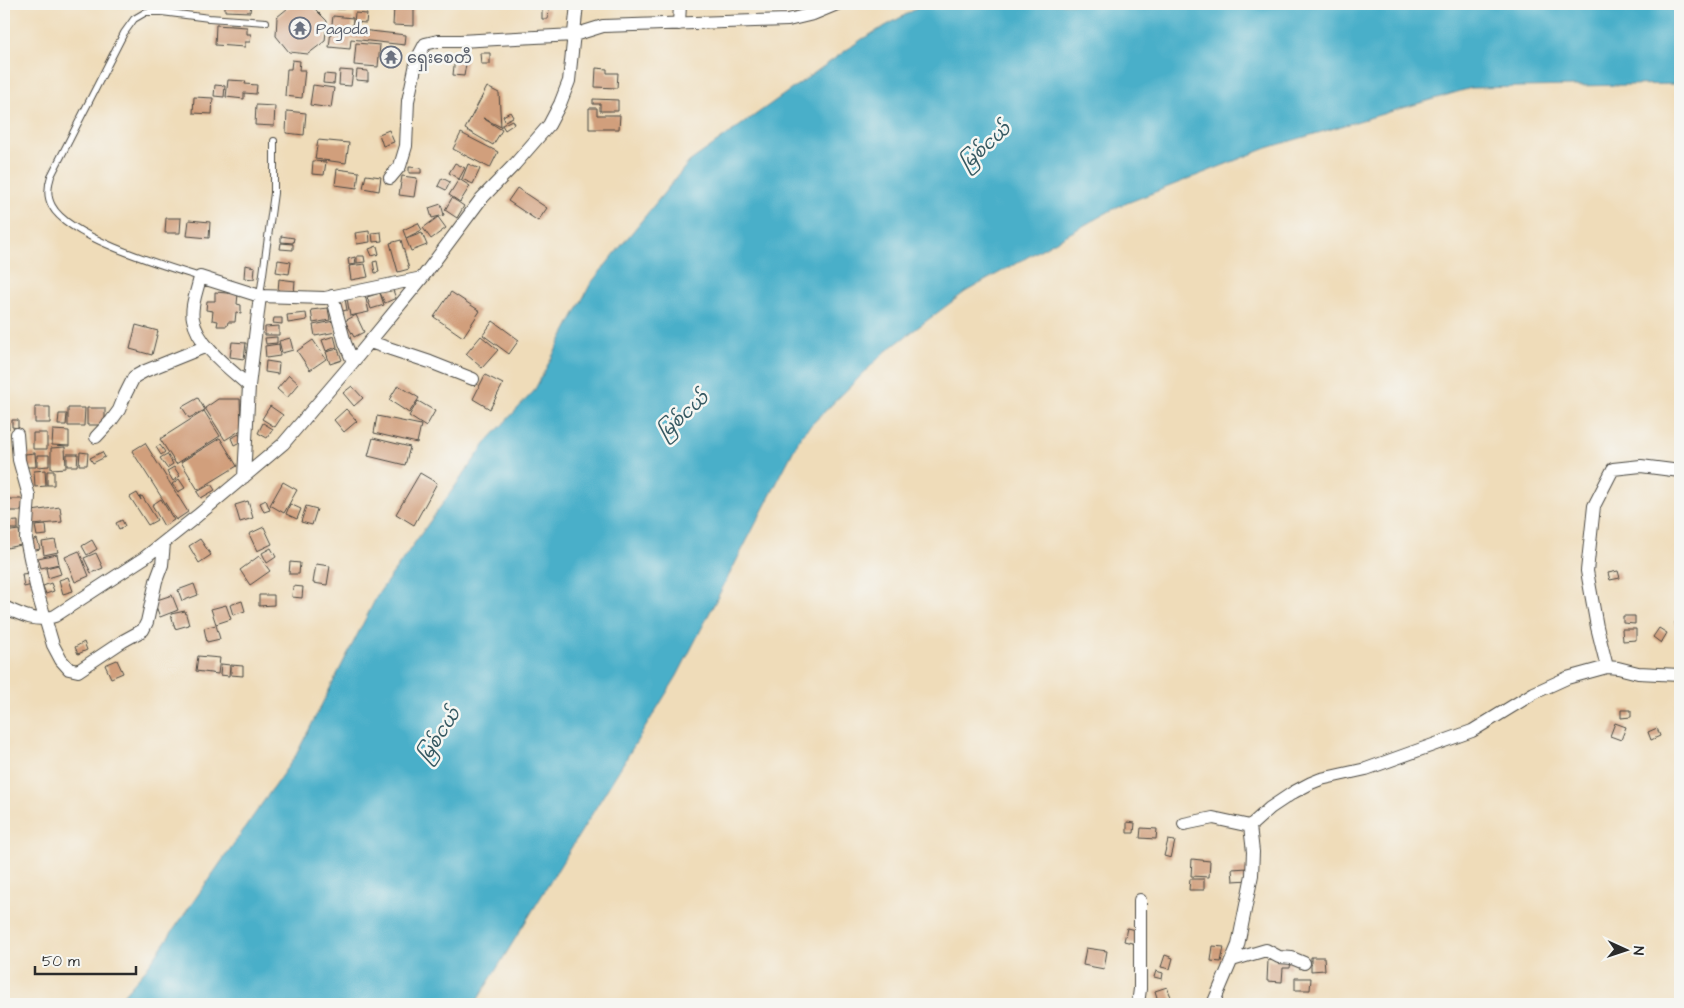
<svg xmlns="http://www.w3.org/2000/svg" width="1684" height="1008" font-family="'Architects Daughter','Noto Sans Myanmar',sans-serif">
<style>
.water{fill:#4aafc9;stroke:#3a6d7a}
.building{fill:#d19f7b}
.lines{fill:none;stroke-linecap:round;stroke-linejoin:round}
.service-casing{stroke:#484640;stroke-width:8}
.minor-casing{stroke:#484640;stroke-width:14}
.service{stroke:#fff;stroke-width:6}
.minor{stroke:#fff;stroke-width:12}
.labels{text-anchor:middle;stroke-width:5;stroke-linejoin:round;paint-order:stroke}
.worship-label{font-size:16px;fill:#5b616d;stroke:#f6f6f2;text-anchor:start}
.water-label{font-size:18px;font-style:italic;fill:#365962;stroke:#f6f6f2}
</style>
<rect width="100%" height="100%" fill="#f6f6f2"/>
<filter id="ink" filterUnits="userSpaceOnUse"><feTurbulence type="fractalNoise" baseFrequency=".02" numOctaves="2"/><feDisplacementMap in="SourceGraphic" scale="10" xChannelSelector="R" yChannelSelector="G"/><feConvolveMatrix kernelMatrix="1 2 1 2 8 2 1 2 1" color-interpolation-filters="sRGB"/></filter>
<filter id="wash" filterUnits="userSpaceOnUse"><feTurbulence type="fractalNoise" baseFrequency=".0096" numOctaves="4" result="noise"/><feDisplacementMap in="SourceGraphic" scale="20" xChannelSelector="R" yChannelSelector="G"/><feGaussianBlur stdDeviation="1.12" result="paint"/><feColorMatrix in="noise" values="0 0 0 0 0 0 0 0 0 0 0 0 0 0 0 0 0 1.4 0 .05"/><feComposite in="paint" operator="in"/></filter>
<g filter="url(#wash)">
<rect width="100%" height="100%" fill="#efdcb9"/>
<path class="water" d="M928 4H1680V84L1471 88 1267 148 1117 207 965 292 885 352 802 434 677 676 475 1004H115L146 969 296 755 378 594 488 440 534 391 591 283 689 162 862 39 923 5Z"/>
<g id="blocks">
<path class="building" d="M225 4H251L250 12 225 11Z
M293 4 312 6 327 21 325 41 308 54 289 52 276 36 277 17Z
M337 4H349V6H344V9H337Z
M610 4H634V7L610 6Z
M394 7 414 8V26L393 25Z
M542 9H549L548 19H542Z
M355 13 367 14 366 23 354 22Z
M333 16 353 18 352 29 406 35 405 45 351 39 350 49 329 47Z
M216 25 247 27V34H251L250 42H245V47L215 45Z
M356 43 380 45 378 67 354 65Z
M480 53H490V64H481Z
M455 57 467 58 464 76 453 75Z
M292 60 300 61 299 70H305L302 98 285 96 287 69H291Z
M596 68 607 69V73H618L617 88 595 87Z
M340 70 353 71 351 86 339 85Z
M357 70 368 71V81L356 80Z
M324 74 335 75 334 84 323 83Z
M228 80 246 81 245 84 257 85 256 94 244 93V99L226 97Z
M215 85 225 86 224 97 214 96Z
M313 85 334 88 331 108 310 105Z
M487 87 499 93 501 127 483 118 502 130 493 145 465 129Z
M194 97 213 98 212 114 193 113Z
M593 99 618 100V111H600V104H593Z
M256 105 275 106 274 126 255 125Z
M589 108H597V115H620L619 129H589Z
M287 111 306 113 304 135 286 133Z
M510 112 513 117 505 121 503 116Z
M512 120 514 124 505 130 502 125Z
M389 130 394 142 383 146 379 134Z
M461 133 498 152 490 168 453 149Z
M318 140 349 143 346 163 315 159Z
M313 161 326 162 324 175 312 174Z
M455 163 465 168 459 179 449 173Z
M468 164 480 169 473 184 462 179Z
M409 167 421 168V173H409Z
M337 169 359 172 357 188 335 185Z
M366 175 381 177 379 191 363 188Z
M402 176 417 178 414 197 399 195Z
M442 178 450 182 446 190 438 186Z
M459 179 470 186 460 202 449 195Z
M517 188 547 208 538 221 508 201Z
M452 198 464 206 457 218 445 210Z
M441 204 444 215 432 218 429 208Z
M438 217 446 228 431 239 423 228Z
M166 218H181L180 233H165Z
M189 220 210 222 209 238 187 236Z
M418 223 422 230 406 238 403 230Z
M369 231 370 242 357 244 355 233Z
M381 232 382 241 373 242 372 233Z
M422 233 427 245 411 251 406 239Z
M281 236 294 238 293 243 281 242Z
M401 240 409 269 398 272 390 243Z
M281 243 293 244V250L280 249Z
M377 246 379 254 372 256 369 249Z
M357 256H364L365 262 357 263Z
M355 257 356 264 349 265 348 259Z
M278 260 291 262 289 274 276 272Z
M377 261 379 272 375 273 373 262Z
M365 264 368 277 351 280 349 266Z
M245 265 255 267 254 279 244 278Z
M279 279 295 281 294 293 278 291Z
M392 288 396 298 385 303 380 293Z
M215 292 238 294 237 304 241 305V313L236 312 235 322H228L227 326H217L218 321 212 320 213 311 206 310 207 301H215Z
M451 292 480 311 463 337 434 317Z
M380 293 384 305 371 309 367 297Z
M365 295 369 312 350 316 347 298Z
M345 299 347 310 338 312 336 300Z
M328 308 330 320 313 323 311 310Z
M306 313 307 320 288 323 287 315Z
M356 315 364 332 354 337 345 321Z
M274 318H282V324L273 323Z
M334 321 336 332 315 336 313 325Z
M493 321 519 340 509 354 483 335Z
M136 325 158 331 152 355 130 349Z
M279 326V335H265V327Z
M334 336 337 347 326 351 322 340Z
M481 336 498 350 482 368 466 354Z
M277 337V343L266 344 265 338Z
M290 338 293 350 282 353 279 341Z
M313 340 326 359 310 370 297 351Z
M232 342 246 343 244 359 230 357Z
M279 344 280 356 266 358 265 346Z
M338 349 342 360 330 364 326 352Z
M266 361 279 363 278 374 265 372Z
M289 375 299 384 287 398 277 389Z
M485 375 503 384 490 409 473 399Z
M398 385 419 398 409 413 389 400Z
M352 386 363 398 354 406 343 393Z
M198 398 205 410 189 418 182 407Z
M218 399H240L241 430 225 440 205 408Z
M418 401 435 411 426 427 409 416Z
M270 406 283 415 275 427 262 419Z
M35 407H50V423H35Z
M68 408H85L84 426H68Z
M87 408H105V425H87Z
M346 409 357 421 344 432 334 420Z
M204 411 220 436 176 464 160 439Z
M59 414H67L66 425H58Z
M4 415H8L9 429H4Z
M377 416 421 425 417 443 374 433Z
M12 420H18V428L12 427Z
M263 423 273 429 267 438 258 433Z
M53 430 69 431V446L52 445Z
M33 433H47V449H33Z
M239 434 242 441 234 445 231 438Z
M220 438 237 466 198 490 181 462Z
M373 438 410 447 405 465 368 456Z
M145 443 188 512 176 520 132 451Z
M160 445 165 452 161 455 156 447Z
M65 447 66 468 51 469V448Z
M80 452 88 453 87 465H79Z
M102 452 105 457 93 463 90 458Z
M35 453 36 467H25V454Z
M67 454H78L77 466H67Z
M167 454 173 464 167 468 160 458Z
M37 455H49V466L37 467Z
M174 467 180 476 173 481 167 471Z
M45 470 46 486 35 487 34 471Z
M47 471H54V485H47Z
M420 473 437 483 414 525 396 514Z
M179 479 185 488 178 492 172 484Z
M283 482 297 490 284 513 270 505Z
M211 484 215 490 201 498 197 492Z
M137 493 141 500 140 497 142 496 157 520 148 525 130 497Z
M9 499H23V511H9Z
M161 499 174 520 164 526 152 505Z
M266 500 270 510 264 512 260 503Z
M248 501 253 518 240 522 235 505Z
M290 504 301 509 297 519 286 514Z
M306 506 317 509 312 525 301 522Z
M60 507 62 522 33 525 32 511Z
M122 520 125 526 119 529 116 523Z
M18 521V529H4V522Z
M46 525 47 535 37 536 35 526Z
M264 527 272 544 257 551 249 534Z
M19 530 21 545 7 548 4 532Z
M37 539 40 549 32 551 29 542Z
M200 539 211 555 199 563 189 546Z
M55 540 58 552 44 555 42 542Z
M92 540 97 549 87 555 82 546Z
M271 548 276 557 267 563 262 553Z
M79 551 89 576 75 582 65 557Z
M96 553 103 568 91 573 84 558Z
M57 554 59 564 41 568 38 558Z
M259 556 270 571 250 585 240 570Z
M290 562 300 563 299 574H289Z
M316 564 330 566 327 585 313 583Z
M58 565 61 574 48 578 46 568Z
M1618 571 1620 578 1610 580 1608 573Z
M30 573 32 585 24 587 22 574Z
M68 577 73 591 63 594 59 580Z
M51 583 54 591 46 594 43 586Z
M194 584 198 595 182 601 178 590Z
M293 586 303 587 302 598 292 597Z
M172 595 178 610 160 617 154 601Z
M259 595H274V605L259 606Z
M242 601 245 611 233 615 230 605Z
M226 605 231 619 216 624 211 609Z
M185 611 189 625 175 629 171 614Z
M1623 616H1635V624L1623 623Z
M1680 621V632H1677L1675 622Z
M216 625 220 639 207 642 204 628Z
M1659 628 1667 633 1661 643 1653 637Z
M1622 629H1636V640L1623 641Z
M84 642 87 650 78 654 75 647Z
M198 656 220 658 218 674 196 671Z
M117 660 123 673 111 678 105 665Z
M221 664 230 665 229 676 220 675Z
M231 665 243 666V676L231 675Z
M1621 710H1631V717L1621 718Z
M1615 723 1626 727 1621 740 1610 736Z
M1657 728 1660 736 1651 740 1648 732Z
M1127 822 1135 823 1134 833H1127Z
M1141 828 1157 829 1156 839 1140 838Z
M1168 840 1175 841 1171 858 1164 856Z
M1192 859 1210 861 1209 877 1191 876Z
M1248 868 1249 880 1233 881 1232 869Z
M1190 879H1204V890H1189Z
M1127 928 1139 931 1136 944 1124 941Z
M1213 946 1224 947 1221 962 1211 961Z
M1086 948 1107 951 1104 969 1083 965Z
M1165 955 1173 958 1170 969 1161 967Z
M1311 957H1324L1325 970 1311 971Z
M1268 960 1291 961 1290 968H1283L1282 982 1267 981Z
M1156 971 1163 973 1162 979 1154 977Z
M1295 978H1311L1310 990H1295Z
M1167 987 1174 1004H1159L1155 991Z"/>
</g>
</g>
<g filter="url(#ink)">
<use href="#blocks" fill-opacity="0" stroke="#484640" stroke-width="1"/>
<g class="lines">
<g class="service-casing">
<path id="service" d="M200 277C165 266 69 238 52 206 47 197 48 185 51 176L124 33 134 19 146 12H162L209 18 266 22
M260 296 274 193V141"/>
</g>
<g class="minor-casing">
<path id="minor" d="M679 24 680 4
M390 178 400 166 406 146 408 101 417 59 425 44 438 41H460L574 35 603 26 788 20 813 14 837 4
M260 296 325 298 422 278
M332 296 345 343 353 362
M370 342 430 362 473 379
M17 434 19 460 29 496 26 539 37 591 53 645 61 660 69 669 78 671 123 641 143 630 147 622 156 581 162 565 164 543
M96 437 111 421 119 410 125 395 134 377 145 371 207 346
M244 477 249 386 260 296 200 277C198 289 190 306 193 319 197 345 230 369 249 386
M4 607C21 615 37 623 55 616L144 558 197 516 283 444 353 362 422 278 481 199 515 164 549 125 560 104 569 81 577 4
M1607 667 1597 627 1587 571 1594 506 1613 469 1641 466 1680 471
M1184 824 1213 818 1250 826
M1232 960 1266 950 1279 957 1292 958 1304 963
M1138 1004 1140 989V900
M1213 1004 1238 945 1252 875 1253 852 1250 826 1270 808 1294 792 1311 783 1321 779 1366 769 1472 731 1534 693 1567 678 1607 667 1618 668 1638 673 1680 675"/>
</g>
<use href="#service" class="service"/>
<use href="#minor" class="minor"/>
</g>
</g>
<defs>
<g id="temple-ring" transform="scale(1.125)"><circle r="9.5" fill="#f6f6f2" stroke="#6b7280" stroke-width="1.5"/><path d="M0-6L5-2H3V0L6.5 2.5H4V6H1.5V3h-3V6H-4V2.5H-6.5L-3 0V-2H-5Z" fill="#6b7280"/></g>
</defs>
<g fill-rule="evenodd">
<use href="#temple-ring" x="300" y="28"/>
<use href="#temple-ring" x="391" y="57"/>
</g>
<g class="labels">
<g class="worship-label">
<text x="316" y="34">Pagoda</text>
<text x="407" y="63">ရှေးစေတီ</text>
</g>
<g class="water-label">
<text transform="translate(985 146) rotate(-42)" y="6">မြစ်ငယ်</text>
<text transform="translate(683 415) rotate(-42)" y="6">မြစ်ငယ်</text>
<text transform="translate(439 735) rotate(-57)" y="6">မြစ်ငယ်</text>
</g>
</g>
<rect width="1684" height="1008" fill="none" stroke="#f6f6f2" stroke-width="20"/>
<g transform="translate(1626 950) rotate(93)" stroke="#f6f6f2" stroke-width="4" paint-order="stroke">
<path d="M0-4L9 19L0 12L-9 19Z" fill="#2b2b2b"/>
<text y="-8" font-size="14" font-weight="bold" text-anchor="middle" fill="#2b2b2b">N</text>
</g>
<path d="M35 966v8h101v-8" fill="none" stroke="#2b2b2b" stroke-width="2.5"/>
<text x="42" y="966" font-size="15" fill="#2b2b2b" stroke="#f6f6f2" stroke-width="4" paint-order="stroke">50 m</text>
</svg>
